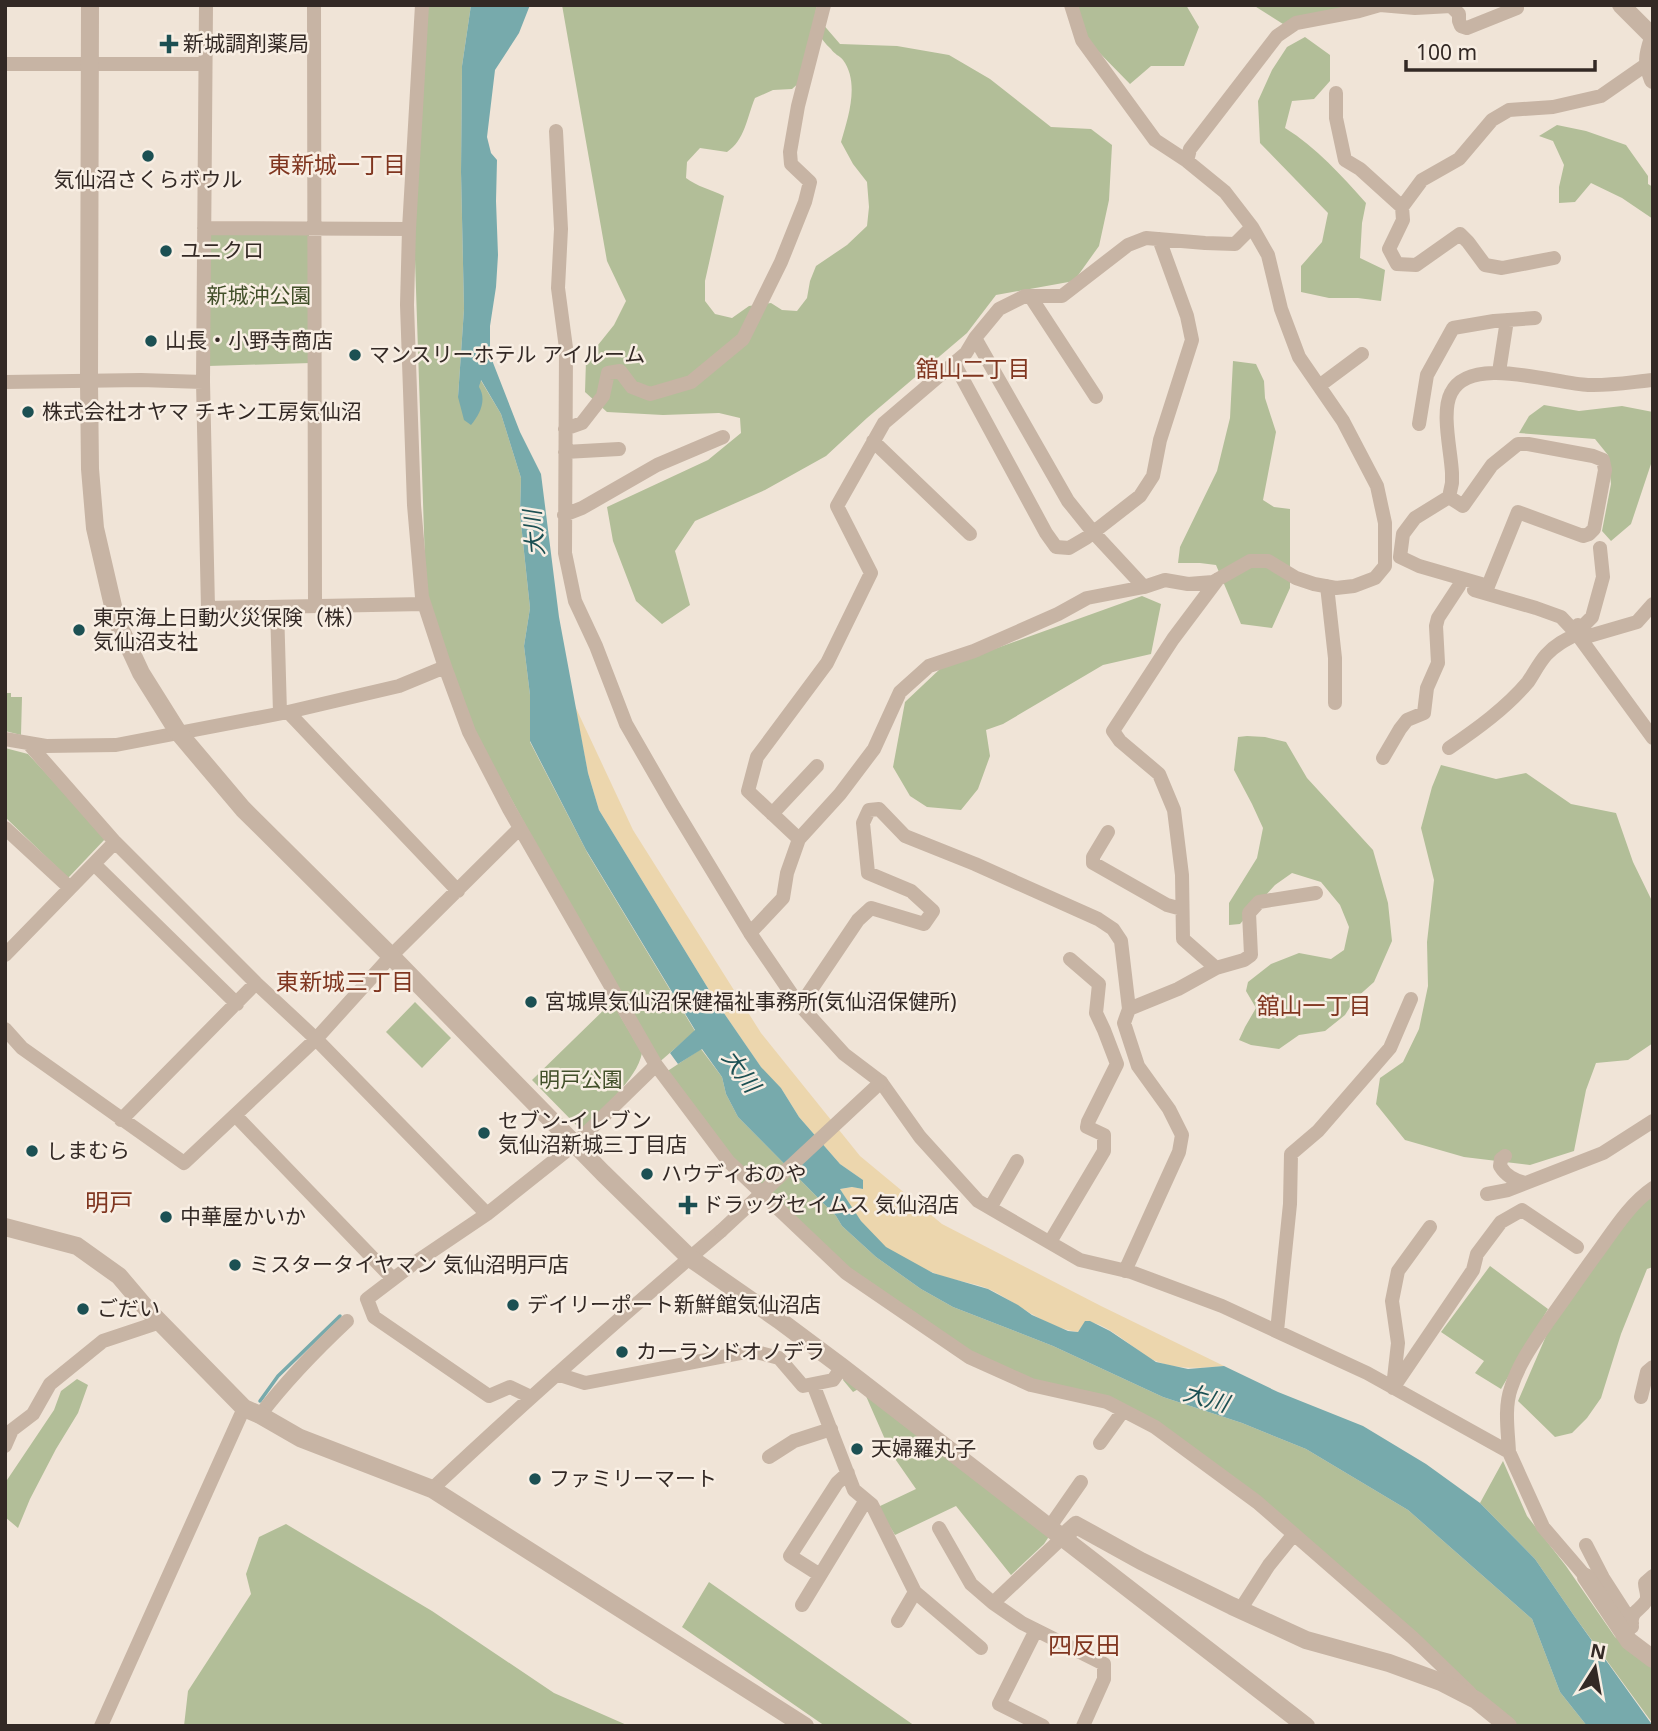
<svg xmlns="http://www.w3.org/2000/svg" width="1658" height="1731" font-family="'Noto Sans','Noto Sans JP',sans-serif">
<style>
.green{fill:#b2be98;fill-rule:evenodd}
.sand{fill:#ecd6ad}
.water{fill:#77aaac}
.lines{fill:none;stroke-linecap:round;stroke-linejoin:round}
.stream{stroke:#77aaac;stroke-width:3.5}
.minor{stroke:#c7b4a4;stroke-width:14}
.tertiary{stroke:#c7b4a4;stroke-width:18}
.minor-bridge{stroke:#c7b4a4;stroke-width:14}
.poi-dot{fill:#1c5053;stroke:#f8eee3;stroke-width:2.5}
.labels{text-anchor:middle;stroke-width:5;stroke-linejoin:round;paint-order:stroke}
.poi-label{font-size:21px;fill:#332925;stroke:#f8eee3;text-anchor:start}
.park-label{font-size:21px;fill:#42502a;stroke:#f8eee3}
.neighbourhood-label{font-size:23px;fill:#803620;stroke:#f8eee3}
.water-label{font-size:23px;font-style:italic;fill:#1c5053;stroke:#f8eee3}
.quarter-label{font-size:24px;fill:#803620;stroke:#f8eee3}
</style>
<rect width="100%" height="100%" fill="#f0e4d7"/>
<path class="green" d="M426 5H471L462 66 461 172 464 309 458 397 479 387 480 379 501 414 521 478 520 514 530 608 524 646 530 695V742L588 854 695 1031 656 1065 471 725 426 593 414 229Z
M562 5H817L815 15 840 44 897 46 949 55 990 79 1051 127 1091 129 1112 145 1109 200 1099 246 1074 281 996 295 967 333 867 418 826 456 765 490 695 521 675 551 690 605 662 624 636 601 613 541 607 507 708 460 741 433 740 418 719 413 663 415 607 412 585 392 586 360 614 325 626 301 607 261ZM816 31C821 37 825 44 831 49 834 54 840 56 843 60 860 83 848 118 841 142L853 164 867 182 869 207 867 226 847 245 816 266 810 281 807 298 797 311 782 310 771 303 749 306 732 318 715 314 705 301V281L724 196C712 190 696 186 686 178L687 162 700 148 727 152C745 140 747 117 755 98L773 90 792 89 800 82Z
M1078 5H1186L1199 27 1184 66H1151L1130 84 1084 37Z
M1253 5H1354L1283 24Z
M1305 37 1330 55V81L1314 99 1292 101 1285 128C1316 147 1342 176 1366 203L1362 223 1360 258 1385 270 1381 301 1358 298H1329L1301 292V266L1322 242 1328 213 1260 143 1258 101 1272 70 1287 47Z
M1557 125 1586 131 1626 145 1648 176V184L1653 187V219L1622 198 1591 183 1575 202 1559 203V187L1564 165 1553 141 1539 136Z
M208 233 309 235 311 363 208 366Z
M1233 361 1256 364 1264 381 1265 398 1276 432 1263 500 1274 507 1290 509V588L1272 628 1241 624 1216 565 1200 563H1178L1180 547 1217 471 1230 418Z
M1544 405 1579 411 1622 406 1653 412V458L1631 524 1611 541 1602 531 1611 484 1608 455 1595 439 1519 433 1529 416Z
M1142 596 1161 604 1151 654 1103 665 1003 724 986 730 990 756 978 789 961 810 927 807 910 796 893 767 905 702 941 668Z
M5 693H11V697H22L21 735 5 731Z
M1247 736 1265 737 1286 742 1307 778 1373 850 1388 903 1392 941 1374 982 1355 999 1345 1015 1325 1031 1299 1035 1279 1049 1251 1045 1239 1040 1245 1027 1256 1008 1246 991 1248 982 1271 964 1299 953 1331 959 1344 950 1349 927 1340 905 1321 882 1292 873 1275 885 1240 924 1229 925V903L1257 858 1263 828 1252 804 1234 770 1238 737Z
M5 748 28 754 106 838 68 878 5 817Z
M1441 765 1496 779 1526 773 1571 804 1616 813 1633 862 1653 903V1043L1628 1060 1596 1063 1586 1090 1574 1151 1530 1165 1464 1157 1405 1140 1376 1104 1380 1078 1403 1062 1419 1029 1428 986 1427 942 1434 880 1421 828 1432 787Z
M415 1002 451 1038 422 1068 386 1032Z
M612 1002 642 1053C637 1080 600 1110 581 1130L532 1080Z
M701 1049 722 1077 726 1094 738 1117 836 1216 842 1226 876 1257 921 1289 953 1307 1053 1346 1163 1397 1242 1423 1306 1449 1408 1510 1532 1619 1560 1692 1587 1726H1514L1465 1680 1155 1427 969 1357 847 1273 728 1161 666 1072Z
M1653 1195V1267L1647 1269 1621 1334 1601 1398 1587 1418 1572 1433 1555 1437 1518 1401 1559 1306 1636 1209Z
M1490 1266 1548 1309 1501 1389 1475 1373 1484 1361 1441 1332Z
M846 1374 1056 1526 1044 1544 1011 1575 956 1506 895 1535 878 1507 916 1489 891 1453 862 1387 853 1392 843 1380Z
M77 1379 88 1385 78 1413 56 1449 30 1499 18 1528 5 1517V1483L54 1410 61 1391Z
M1503 1461 1527 1516 1566 1566 1615 1637 1653 1664V1724L1575 1617 1535 1559 1480 1503Z
M286 1524 432 1611 554 1693 629 1726H184L188 1691 251 1594 246 1574 259 1537Z
M709 1582 915 1726H825L682 1627Z"/>
<path class="sand" d="M575 706 633 830 761 1033 860 1156 942 1224 1101 1306 1224 1366C1201 1368 1180 1370 1158 1362 1137 1354 1107 1320 1085 1322L1078 1332C1046 1328 1019 1304 991 1290 973 1282 952 1281 934 1273 921 1268 897 1256 886 1248 866 1233 853 1209 840 1189L853 1187 863 1189V1180L840 1164 799 1117 781 1088 763 1070 717 1003 599 810 588 773Z"/>
<path class="water" d="M471 5H530L519 33 495 70 487 137 491 153 497 160 496 201 498 255 496 287 490 326V355L520 432 541 474 559 617 588 773 599 810 717 1003 761 1067 781 1088 799 1117 840 1164 863 1180V1189L852 1187 840 1189 861 1221 886 1247 933 1273 988 1289 1018 1305 1032 1315 1068 1331 1078 1332 1085 1321H1090L1110 1331 1156 1362 1188 1369 1224 1366 1278 1392 1363 1426 1426 1464 1480 1503 1535 1559 1575 1617 1653 1726H1587L1560 1692 1532 1619 1408 1510 1306 1449 1242 1423 1163 1397 1053 1346 953 1307 921 1289 876 1257 842 1226 836 1216 738 1117 726 1094 722 1077 702 1049 678 1064 670 1053 695 1030 586 850 530 741V695L524 646 530 608 520 514 521 478 501 414 481 380 479 387C487 400 480 414 471 425L464 420 458 397 464 309 461 172 462 66Z"/>
<g class="lines">
<path class="stream" d="M260 1401 278 1376 340 1316"/>
<path class="minor" d="M206 5 203 382 208 608 424 604
M314 5 315 606
M422 5 409 229 407 305 414 505 422 597 445 667 469 732 509 809 656 1065 728 1161 846 1273 969 1357 1031 1385 1107 1402 1155 1427 1257 1502 1413 1638 1470 1693
M1071 5 1082 40 1155 140 1187 161 1225 192 1252 227 1235 244 1205 243 1146 238 1128 245 1062 296H1025L999 309 975 338 966 353 884 423 837 506 871 573 827 663 757 757 748 791 799 839 787 873 783 898 750 933 797 1002 844 1054 881 1082 920 1137 978 1201 1080 1260 1131 1272 1222 1306 1367 1373 1509 1452 1543 1527 1586 1577
M5 64H205
M1336 93V118L1345 160 1360 169 1402 207 1422 180 1459 159 1492 120 1509 110 1553 107 1601 96 1647 64
M556 131 561 229 558 288 566 348 565 553 575 601 596 646 626 724 672 804 750 933
M1187 161 1190 149 1277 36 1296 23 1359 11 1380 5 1415 8 1451 6 1459 14V21L1461 26 1467 28 1517 8
M1402 207 1403 220 1389 249 1397 264 1416 265 1460 234 1468 242 1485 265 1502 268 1554 258
M204 228 409 229
M1030 296 1096 397
M975 338 1068 501 1093 532 1144 587 1165 580 1188 584 1213 582 1250 561H1268L1296 578 1314 584 1336 588 1354 586 1375 578 1385 566V523L1377 486 1343 421 1299 357 1281 309 1268 255 1252 227
M954 363 1046 533 1056 547 1069 548 1086 538 1140 496 1153 476 1160 440 1192 340 1187 316 1159 239
M1499 372 1507 320
M5 382 141 380 203 382
M1319 386 1362 354
M1419 424 1427 375 1453 328 1494 321 1535 318
M565 429 582 423 603 396 608 373 620 371 632 387 650 394 691 382 743 339 781 262 805 202 810 182 791 164 790 152 798 106 824 5
M873 441 970 534
M565 452 619 449
M1449 497 1463 506 1492 465 1518 444H1528L1593 456 1603 460 1605 470 1594 529 1589 534 1583 536 1518 512 1488 586 1419 566 1400 557 1403 534 1415 518 1449 497 1452 483V473C1451 451 1441 412 1451 393 1470 354 1555 384 1588 385 1609 386 1632 382 1653 380
M564 515 582 508 657 465 723 437
M1218 579 1173 639 1113 731 1120 741 1159 774 1174 810 1182 875 1183 939 1216 968 1244 960 1251 955 1249 913 1259 902 1316 893
M1327 586 1335 658V703
M1474 590 1536 608 1561 617 1577 634 1653 738
M277 607 280 713
M1578 625 1589 636 1637 622 1653 604
M1581 628 1592 617 1603 577 1600 548
M288 712 458 891
M5 739 46 746 116 745 288 712 399 686 445 667
M28 743 115 842
M1449 748C1477 729 1506 708 1528 682 1534 673 1539 663 1546 655 1555 645 1565 640 1577 634
M1383 758 1400 729 1407 720 1424 713 1427 688 1438 663 1436 626 1438 618 1459 586
M772 814 817 766
M5 828 70 888
M1108 832 1093 857V863L1167 905 1182 909
M799 839 840 794 874 749 900 692 929 666 974 651 1058 614 1087 598 1144 587
M94 864 237 1004
M5 955 115 842 256 983 316 1039 487 1214
M800 1006 858 920 871 908 924 924 933 911 911 891 868 873 863 823 869 810 879 809 905 836 975 864 1098 919 1113 929 1121 941 1129 1009
M5 1029 22 1048 184 1163 316 1039 391 956 520 828
M235 1115 393 1279
M121 1120 256 983
M1505 1156 1501 1159 1500 1166C1506 1176 1514 1180 1525 1183
M1487 1194 1508 1190 1603 1153 1653 1121
M990 1208 1017 1161
M1050 1242 1104 1151V1135L1087 1127 1088 1122 1117 1064 1104 1030 1096 1013 1099 984 1070 959
M1125 1271 1179 1152 1182 1135 1169 1109 1138 1066 1124 1023 1129 1009 1178 989 1216 968
M1277 1331 1290 1204 1291 1154 1318 1131 1390 1048 1411 999
M557 1374 585 1383 752 1351 779 1358 803 1386 833 1380 842 1367
M813 1384 854 1490 872 1505 915 1592 898 1621
M1393 1387 1398 1343 1392 1301 1398 1271 1430 1227
M1393 1388 1473 1270 1477 1254 1501 1222 1522 1210 1577 1247
M531 1397 510 1387 489 1396 374 1317 367 1299 413 1264 487 1214 575 1144 656 1065
M1641 1397 1647 1372 1653 1367
M260 1415C286 1381 315 1351 347 1321
M1100 1443 1123 1411
M5 1446 12 1430 33 1414 50 1384 103 1341 160 1322
M1509 1452C1508 1431 1504 1408 1511 1388 1519 1363 1533 1344 1547 1323 1563 1301 1578 1279 1594 1257 1612 1233 1628 1205 1653 1188
M769 1457 794 1441 831 1429
M432 1489C526 1400 623 1315 721 1231
M939 1528 971 1584 993 1603
M1049 1528 1081 1482
M1062 1538 993 1603 1022 1623 1104 1664V1679L1083 1726
M1586 1545 1603 1578 1632 1623
M820 1575 790 1556 837 1483 848 1473
M915 1592 981 1648
M802 1605 866 1500
M1240 1610 1269 1565 1294 1534
M1632 1627C1630 1610 1639 1612 1646 1601 1649 1595 1645 1589 1645 1583L1653 1576
M1036 1630 999 1704 1043 1726
M101 1726 244 1408"/>
<path class="tertiary" d="M90 5 89 382 90 469 95 528 116 619 141 673 178 732 243 809 391 956 603 1173 690 1258 779 1320 842 1367 1306 1726
M1621 5 1653 37
M1653 38C1647 56 1646 62 1653 80
M5 1227 77 1246 119 1276 147 1309 244 1408 260 1415 300 1438 432 1489 805 1726
M1062 1538 1076 1525 1141 1561 1232 1606 1306 1640 1389 1663 1441 1682 1476 1700 1508 1726
M1586 1577 1629 1641 1653 1659"/>
<path class="minor-bridge" d="M721 1231 881 1082"/>
</g>
<g class="poi-dot">
<path d="M165.5 33.5h7v7h7v7h-7v7h-7v-7h-7v-7h7z"/>
<circle cx="148" cy="156" r="7"/>
<circle cx="166" cy="251" r="7"/>
<circle cx="151" cy="341" r="7"/>
<circle cx="355" cy="355" r="7"/>
<circle cx="28" cy="412" r="7"/>
<circle cx="79" cy="630" r="7"/>
<circle cx="531" cy="1002" r="7"/>
<circle cx="484" cy="1133" r="7"/>
<circle cx="32" cy="1151" r="7"/>
<circle cx="647" cy="1174" r="7"/>
<path d="M684.5 1194.5h7v7h7v7h-7v7h-7v-7h-7v-7h7z"/>
<circle cx="166" cy="1217" r="7"/>
<circle cx="235" cy="1265" r="7"/>
<circle cx="513" cy="1305" r="7"/>
<circle cx="83" cy="1309" r="7"/>
<circle cx="622" cy="1352" r="7"/>
<circle cx="857" cy="1449" r="7"/>
<circle cx="535" cy="1479" r="7"/>
</g>
<g class="labels">
<g class="poi-label">
<text x="183" y="51">新城調剤薬局</text>
<text x="148" y="187" text-anchor="middle">気仙沼さくらボウル</text>
<text x="180" y="258">ユニクロ</text>
<text x="165" y="348">山長・小野寺商店</text>
<text x="369" y="362">マンスリーホテル アイルーム</text>
<text x="42" y="419">株式会社オヤマ チキン工房気仙沼</text>
<text x="93" y="625">東京海上日動火災保険（株）<tspan x="93" dy="24">気仙沼支社</tspan></text>
<text x="545" y="1009">宮城県気仙沼保健福祉事務所(気仙沼保健所)</text>
<text x="498" y="1128">セブン-イレブン<tspan x="498" dy="24">気仙沼新城三丁目店</tspan></text>
<text x="46" y="1158">しまむら</text>
<text x="661" y="1181">ハウディおのや</text>
<text x="702" y="1212">ドラッグセイムス 気仙沼店</text>
<text x="180" y="1224">中華屋かいか</text>
<text x="249" y="1272">ミスタータイヤマン 気仙沼明戸店</text>
<text x="527" y="1312">デイリーポート新鮮館気仙沼店</text>
<text x="97" y="1316">ごだい</text>
<text x="636" y="1359">カーランドオノデラ</text>
<text x="871" y="1456">天婦羅丸子</text>
<text x="549" y="1486">ファミリーマート</text>
</g>
<g class="park-label">
<text x="259" y="303">新城沖公園</text>
<text x="581" y="1087">明戸公園</text>
</g>
<g class="neighbourhood-label">
<text x="337" y="173">東新城一丁目</text>
<text x="973" y="377">舘山二丁目</text>
<text x="345" y="990">東新城三丁目</text>
<text x="1314" y="1014">舘山一丁目</text>
</g>
<g class="water-label">
<text transform="translate(534 533) rotate(-95)" y="8">大川</text>
<text transform="translate(741 1071) rotate(54)" y="8">大川</text>
<text transform="translate(1206 1398) rotate(16)" y="8">大川</text>
</g>
<g class="quarter-label">
<text x="109" y="1211">明戸</text>
<text x="1084" y="1654">四反田</text>
</g>
</g>
<rect width="1658" height="1731" fill="none" stroke="#332925" stroke-width="14"/>
<g transform="translate(1595 1668) rotate(11)" stroke="#f8eee3" stroke-width="5" paint-order="stroke">
<path d="M0-5L12 26L0 18L-12 26Z" fill="#332925"/>
<text y="-10" font-size="19" font-weight="bold" text-anchor="middle" fill="#332925">N</text>
</g>
<path d="M1406 60v10h189v-10" fill="none" stroke="#332925" stroke-width="3.5"/>
<text x="1416" y="60" font-size="21" fill="#332925" stroke="#f8eee3" stroke-width="5" paint-order="stroke">100 m</text>
</svg>
